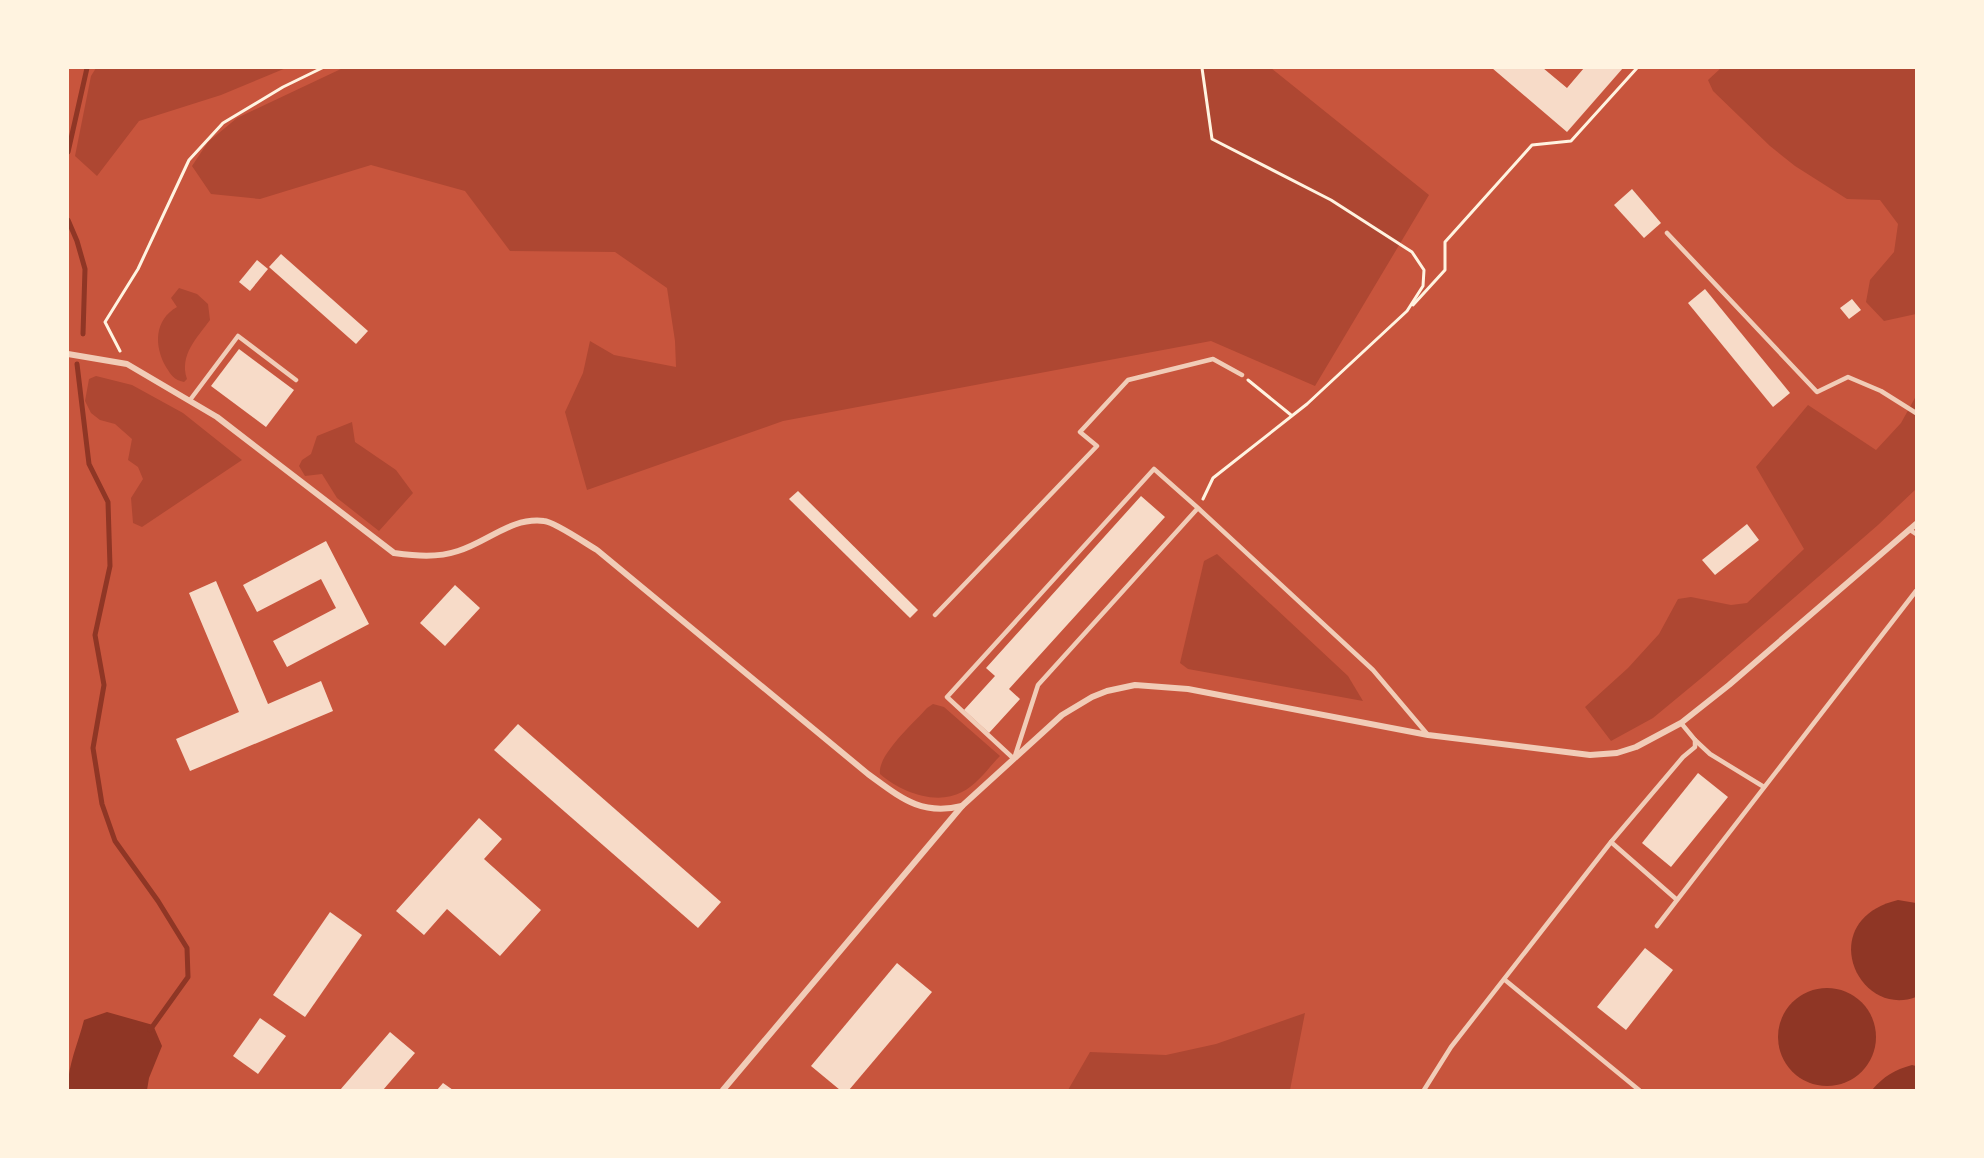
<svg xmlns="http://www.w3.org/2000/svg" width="1984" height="1158" font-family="'Noto Sans',sans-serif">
  <rect width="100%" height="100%" fill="#c8553d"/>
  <g fill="#ae4732">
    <path d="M96 68H286L221 95 139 121 97 176 75 156 91 76Z"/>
    <path d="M343 68H1271L1429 195 1315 386 1211 341 783 421 587 490 565 412 583 373 590 341 614 355 676 367 675 341 667 288 615 252 510 251 465 191 371 165 260 199 211 194 192 166 208 142 237 118Z"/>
    <path d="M1721 68H1916V314L1884 321 1866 302 1870 280 1894 252 1898 224 1880 200 1847 199 1795 166 1770 146 1713 91 1708 80Z"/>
    <path d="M179 288 197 294 208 304 210 320C197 338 179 355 187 379L184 382C174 380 171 375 166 367 154 346 154 320 177 307L171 298Z"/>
    <path d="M96 376 132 385 183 413 242 460 142 527 133 523 131 498 143 479 138 467 128 460 132 439 115 424 100 420 91 413 85 401 89 379Z"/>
    <path d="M1916 396V489L1878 525 1705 675 1653 718 1611 741 1585 707 1628 668 1659 634 1678 599 1691 597 1731 605 1747 603 1804 549 1756 467 1808 405 1876 450 1901 423Z"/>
    <path d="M352 422 355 442 396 470 413 493 379 531 337 498 322 474 305 476 299 466 302 460 311 454 317 436Z"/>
    <path d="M1217 554 1348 676 1363 701 1188 669 1180 663 1204 561Z"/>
    <path d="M933 704 944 707 1000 756C989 767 977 785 962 792 936 806 901 792 880 774 877 755 915 722 927 708Z"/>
    <path d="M1305 1013 1290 1090H1068L1090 1052 1166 1055 1216 1044Z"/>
  </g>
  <g fill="#8f3625">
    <path d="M1898 900 1916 903V997C1857 1019 1814 920 1898 900Z"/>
    <circle cx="1827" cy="1037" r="49"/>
    <path d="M107 1012 153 1025 162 1046 149 1078 147 1090H68C67 1067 78 1044 84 1020Z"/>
    <path d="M1912 1065 1916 1066V1090H1872C1884 1076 1894 1070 1912 1065Z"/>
  </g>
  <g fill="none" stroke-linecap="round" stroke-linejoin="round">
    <g stroke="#8f3625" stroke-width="5">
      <path d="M68 152 87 68"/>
      <path d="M68 220 77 241 85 269 83 334"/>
      <path d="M77 364 89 464 108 502 110 566 95 635 104 685 93 748 102 804 115 841 158 901 187 948 188 977 150 1030"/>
    </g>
  </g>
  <g fill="#f7dbc8">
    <path d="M1492 68H1543L1567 88 1584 68H1623L1567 132Z"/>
    <path d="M1632 189 1661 223 1644 238 1614 205Z"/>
    <path d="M281 254 368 331 356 344 269 267Z"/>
    <path d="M257 260 268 269 250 291 239 282Z"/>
    <path d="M1705 289 1790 393 1773 407 1688 303Z"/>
    <path d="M1852 299 1861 310 1849 319 1840 308Z"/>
    <path d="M239 349 294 390 266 427 211 386Z"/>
    <path d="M798 491 918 610 910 618 789 499Z"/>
    <path d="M1141 496 1165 517 1009 689 1020 699 989 733 964 710 995 676 986 668Z"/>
    <path d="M1747 524 1759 540 1715 575 1702 560Z"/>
    <path d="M326 541 369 624 287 667 273 641 336 608 321 579 257 612 243 585Z"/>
    <path d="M216 581 268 704 321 681 333 711 190 771 176 739 239 712 189 593Z"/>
    <path d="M455 585 480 608 445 646 420 623Z"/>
    <path d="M518 724 721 902 698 928 494 750Z"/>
    <path d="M1698 773 1728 797 1671 867 1642 843Z"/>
    <path d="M479 818 502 839 484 859 541 910 500 956 447 909 424 935 396 911Z"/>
    <path d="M330 912 362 935 305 1017 273 995Z"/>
    <path d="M1645 948 1673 970 1626 1030 1597 1007Z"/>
    <path d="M897 963 932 992 849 1090H840L811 1066Z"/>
    <path d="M260 1018 286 1036 258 1074 233 1056Z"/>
    <path d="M390 1032 415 1053 383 1090H340Z"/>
    <path d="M443 1083 453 1090H437Z"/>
  </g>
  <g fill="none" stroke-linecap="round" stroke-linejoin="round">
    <g stroke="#fff3e0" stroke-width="3">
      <path d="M1202 68 1212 139 1331 200 1412 252 1424 270 1423 286 1407 311 1307 404 1213 478 1203 499"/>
      <path d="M1413 305 1445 270V242L1532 145 1571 141 1637 68"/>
      <path d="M120 351 105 322 138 269 189 160 223 123 283 87 322 68"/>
      <path d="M1248 380 1291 415"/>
    </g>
    <g stroke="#f1ccb7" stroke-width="4.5">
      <path d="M1667 233 1817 392 1848 377 1881 391 1916 413"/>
      <path d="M190 400 238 336 296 380"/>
      <path d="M1198 508 1154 469 947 697 1014 759 1038 685 1198 508 1373 670 1428 735"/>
      <path d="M1910 530 1916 534"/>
      <path d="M935 615 1097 446 1080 432 1128 380 1213 359 1242 375"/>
      <path d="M1695 740 1710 754 1764 787"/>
      <path d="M1611 842 1676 899"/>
      <path d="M1657 926 1916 591"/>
      <path d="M1505 980 1639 1090"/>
      <path d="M1424 1090 1451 1047 1611 842 1683 757 1695 747V740L1681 723"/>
    </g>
    <g stroke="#f1ccb7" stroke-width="6">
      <path d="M68 354 127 364 217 417 394 553C416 556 437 558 458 551 488 542 511 517 544 521 555 522 585 543 597 550L868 774C900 797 920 816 962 806"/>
      <path d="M723 1090 962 806 1062 715 1092 697 1107 691 1135 685 1188 689 1428 735 1590 755 1617 753 1636 747 1681 723 1729 685 1916 524"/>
    </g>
  </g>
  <rect width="1984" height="1158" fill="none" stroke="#fff3e0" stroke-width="138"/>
</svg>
